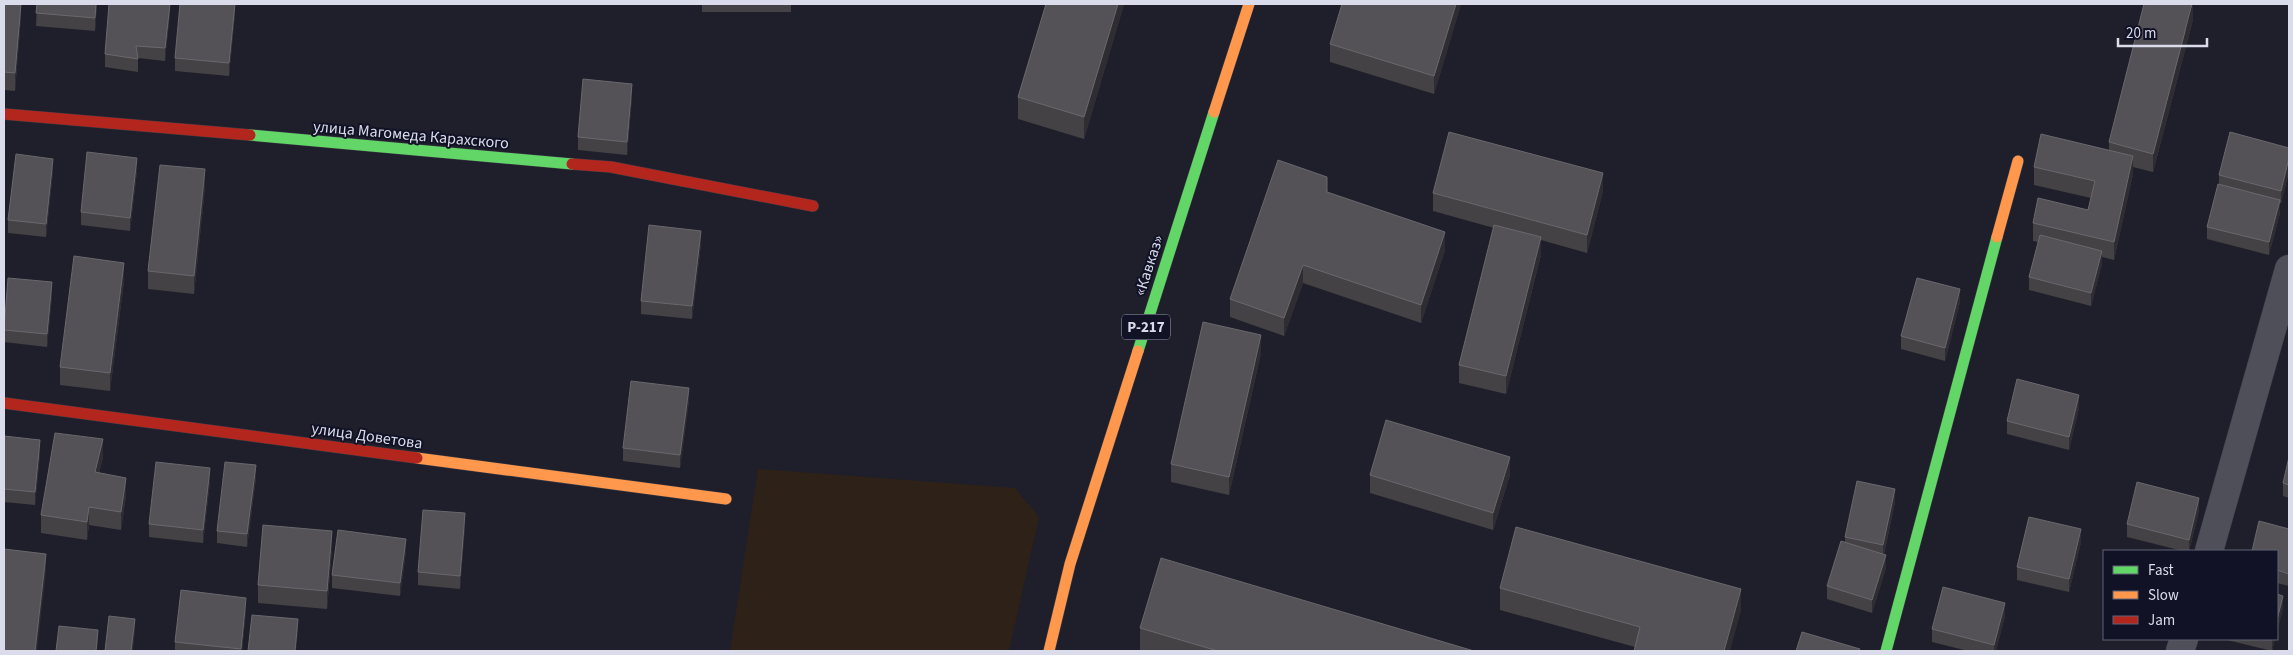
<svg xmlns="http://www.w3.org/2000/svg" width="2293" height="655" font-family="'Source Sans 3',sans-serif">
  <rect width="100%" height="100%" fill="#1f1f2b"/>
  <path fill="#2d2118" d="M758 469 1015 488 1039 517 1009 651H730Z"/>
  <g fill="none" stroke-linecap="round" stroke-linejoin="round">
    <defs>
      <g id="street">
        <path d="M2209 551 2289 269"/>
        <path d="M2180 651 2184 639"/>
      </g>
      <g id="fast">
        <path d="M250 135 572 164"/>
        <path d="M1138 351 1214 112"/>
        <path d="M1886 651 1997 237"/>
      </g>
      <g id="slow">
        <path d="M1214 112 1249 4"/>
        <path d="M1997 237 2018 161"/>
        <path d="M417 458 726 499"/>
        <path d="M1049 651 1070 564 1138 351"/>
      </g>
      <g id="jam">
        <path d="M4 114 250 135"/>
        <path d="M572 164 611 167 813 206"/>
        <path d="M4 403 417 458"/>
      </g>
    </defs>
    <use href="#street" stroke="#3c3c46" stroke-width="29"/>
    <use href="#fast" stroke="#3c3c46" stroke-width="12"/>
    <use href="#slow" stroke="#3c3c46" stroke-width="12"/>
    <use href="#jam" stroke="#3c3c46" stroke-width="12"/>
    <use href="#street" stroke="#4e4f59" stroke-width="28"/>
    <use href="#fast" stroke="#63d668" stroke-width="11"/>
    <use href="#slow" stroke="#ff974d" stroke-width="11"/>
    <use href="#jam" stroke="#b3261e" stroke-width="11"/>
  </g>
  <g fill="#444244">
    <path d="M4 4H21V17L15 91 4 90Z"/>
    <path d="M37 4H97L95 31 36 26Z"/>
    <path d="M170 4V11L165 61 138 58V72L105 67V54Z"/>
    <rect x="702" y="4" width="89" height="8"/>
    <path d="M1046 4H1124L1084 139 1018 119V97Z"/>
    <path d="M1461 4 1434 94 1330 62V44Z"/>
    <path d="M235 13 229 76 175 71V58Z"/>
    <path d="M2193 20 2153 172 2133 167V174L2114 260 2102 257V264L2091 306 2029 290V277L2038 242 2033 241V223L2088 210 2091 198 2034 185V167L2109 150V142Z"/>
    <path d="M632 97 627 155 578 150V137Z"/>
    <path d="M2289 148V171L2281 203H2280V213L2269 255 2207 239V227L2219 184V175Z"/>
    <path d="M53 171 46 237 8 233V220Z"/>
    <path d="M137 171 130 231 81 225V212Z"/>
    <path d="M205 187 194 294 148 289V271Z"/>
    <path d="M1603 191 1587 253 1541 240V255L1506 394 1459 383V365L1494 228 1433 211V193Z"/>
    <path d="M1327 192 1445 250 1421 323 1303 283 1284 336 1230 317V299Z"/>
    <path d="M701 244 692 319 641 314V301Z"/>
    <path d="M124 281 110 391 60 385V367Z"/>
    <path d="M52 295 47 347 4 342V325Z"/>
    <path d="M1960 302 1945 361 1901 349V336Z"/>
    <path d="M1261 353 1229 495 1171 482V464Z"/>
    <path d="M689 401 680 468 623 461V448Z"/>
    <path d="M2079 408 2069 450 2007 434V421Z"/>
    <path d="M4 436 40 453 35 505 4 502Z"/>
    <path d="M103 457 99 473 126 496 121 530 89 525 87 540 41 533V515Z"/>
    <path d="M2289 457V498L2283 496V483Z"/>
    <path d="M1370 475H1510L1493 530 1370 493Z"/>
    <path d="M256 478 247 547 217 543V531Z"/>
    <path d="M210 481 203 543 149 537V524Z"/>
    <path d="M1895 502 1884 555 1886 568 1872 613 1827 599V586L1845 543V537Z"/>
    <path d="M2199 511 2189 551H2183L2127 537V524Z"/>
    <path d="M465 526 460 589 418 585V572Z"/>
    <path d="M2289 529V586L2277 583V551Z"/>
    <path d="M2081 542 2069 592 2017 580V567Z"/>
    <path d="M332 549 327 609 258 603V585Z"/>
    <path d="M406 551 400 596 332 588V575Z"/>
    <path d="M1500 588 1741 611 1635 647 1500 610Z"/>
    <path d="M246 610 242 651H175V642Z"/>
    <path d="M2005 616 1996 651H1968L1932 642V629Z"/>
    <path d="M1140 628 1474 651H1144L1140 650Z"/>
    <path d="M2223 639H2275L2272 651Z"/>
  </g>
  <g fill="#2f2d32">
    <path d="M21 4V17L15 91V73Z"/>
    <path d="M96 4H97L95 31V18Z"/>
    <path d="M170 4V11L165 61V48Z"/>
    <path d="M235 4V13L229 76V63Z"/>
    <path d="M1118 4H1124L1084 139V117Z"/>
    <path d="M1456 4H1461L1434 94V76Z"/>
    <path d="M2193 4V20L2153 172V154Z"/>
    <path d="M632 84V97L627 155V142Z"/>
    <path d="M2133 156V174L2114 260V242Z"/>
    <path d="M137 158V171L130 231V218Z"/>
    <path d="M2289 158V171L2281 203V191Z"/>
    <path d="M53 159V171L46 237V224Z"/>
    <path d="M205 169V187L194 294V276Z"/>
    <path d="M1603 173V191L1587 253V235Z"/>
    <path d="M2280 200V213L2269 255V242Z"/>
    <path d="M701 231V244L692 319V306Z"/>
    <path d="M1445 232V250L1421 323V305Z"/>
    <path d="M1541 237V255L1506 394V376Z"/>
    <path d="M2102 251V264L2091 306V293Z"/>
    <path d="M124 263V281L110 391V373Z"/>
    <path d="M1303 265V283L1284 336V318Z"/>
    <path d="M52 282V295L47 347V334Z"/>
    <path d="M1960 289V302L1945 361V348Z"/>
    <path d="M1261 335V353L1229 495V477Z"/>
    <path d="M689 388V401L680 468V455Z"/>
    <path d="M2079 395V408L2069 450V437Z"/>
    <path d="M103 439V457L95 490V472Z"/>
    <path d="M40 440V453L35 505V492Z"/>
    <path d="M1510 457V475L1493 530V513Z"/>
    <path d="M256 465V478L247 547V534Z"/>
    <path d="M210 468V481L203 543V530Z"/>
    <path d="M126 478V496L121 530V512Z"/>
    <path d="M1895 489V502L1883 558V545Z"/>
    <path d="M2199 498V511L2189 551V540Z"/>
    <path d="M89 507V525L87 540V522Z"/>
    <path d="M465 513V526L460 589V576Z"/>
    <path d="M2081 529V542L2069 592V579Z"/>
    <path d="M332 531V549L327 609V591Z"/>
    <path d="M406 539V551L400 596V583Z"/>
    <path d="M46 554V572L37 651H35Z"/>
    <path d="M1886 555V568L1872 613V600Z"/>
    <path d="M1741 589V611L1730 651H1724Z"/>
    <path d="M2283 596V609L2277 633V620Z"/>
    <path d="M246 598V610L242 651H241Z"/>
    <path d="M2005 603V616L1996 651H1994V645Z"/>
    <path d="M135 619V631L133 651H131Z"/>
    <path d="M298 619V632L296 651H295Z"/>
    <path d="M98 630V643L97 651H96Z"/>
    <path d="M2272 639H2275L2272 651Z"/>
  </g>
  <g fill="#545256" stroke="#69686d">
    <path d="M4 4H21L15 73 4 72Z"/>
    <path d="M37 4H96L95 18 36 13Z"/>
    <path d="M109 4H170L165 48 136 46 138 59 105 54Z"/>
    <path d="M180 4H235L229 63 175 58Z"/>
    <path d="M1046 4H1118L1084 117 1018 97Z"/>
    <path d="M1342 4H1456L1434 76 1330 44Z"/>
    <path d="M2144 4H2192L2153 154 2109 142Z"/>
    <path d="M583 79 632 84 627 142 578 137Z"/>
    <path d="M1449 132 1603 173 1587 235 1433 193Z"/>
    <path d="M2230 132 2289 148V158L2281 191 2219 175Z"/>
    <path d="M2041 134 2133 156 2114 242 2033 223 2038 198 2088 210 2095 181 2034 167Z"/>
    <path d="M87 152 137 158 130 218 81 212Z"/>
    <path d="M16 154 53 159 46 224 8 220Z"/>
    <path d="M1278 160 1327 177V192L1445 232 1421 305 1303 265 1284 318 1230 299Z"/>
    <path d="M160 165 205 169 194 276 148 271Z"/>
    <path d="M2218 184 2280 200 2269 242 2207 227Z"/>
    <path d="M649 225 701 231 692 306 641 301Z"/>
    <path d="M1494 225 1541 237 1506 376 1459 365Z"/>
    <path d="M2040 235 2102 251 2091 293 2029 277Z"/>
    <path d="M74 256 124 263 110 373 60 367Z"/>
    <path d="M8 278 52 282 47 334 4 330Z"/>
    <path d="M1917 278 1960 289 1945 348 1901 336Z"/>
    <path d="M1203 322 1261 335 1229 477 1171 464Z"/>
    <path d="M2017 379 2079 395 2069 437 2007 421Z"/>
    <path d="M631 381 689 388 680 455 623 448Z"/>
    <path d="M1386 420 1510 457 1493 513 1370 475Z"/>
    <path d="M55 433 103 439 95 472 126 478 121 512 89 507 87 522 41 515Z"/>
    <path d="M4 436 40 440 35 492 4 489Z"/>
    <path d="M2289 457V485L2283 483Z"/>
    <path d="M156 462 210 468 203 530 149 524Z"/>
    <path d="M225 462 256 465 247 534 217 531Z"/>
    <path d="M1857 481 1895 489 1883 545 1845 537Z"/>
    <path d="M2137 482 2199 498 2189 540 2127 524Z"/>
    <path d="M423 510 465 513 460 576 418 572Z"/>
    <path d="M2029 517 2081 529 2069 579 2017 567Z"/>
    <path d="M2259 521 2289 529V574L2277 570V551H2252Z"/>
    <path d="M263 525 332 531 327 591 258 585Z"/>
    <path d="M1516 527 1741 589 1724 651H1634L1640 627 1500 588Z"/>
    <path d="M338 530 406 539 400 583 332 575Z"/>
    <path d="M1841 541 1886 555 1872 600 1827 586Z"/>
    <path d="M4 549 46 554 35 651H4Z"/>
    <path d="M1161 558 1474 651H1218L1140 628Z"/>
    <path d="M1943 587 2005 603 1994 645 1932 629Z"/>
    <path d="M181 590 246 598 241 649 175 642Z"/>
    <path d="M2277 594 2283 596 2277 620Z"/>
    <path d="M252 615 298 619 295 651H248Z"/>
    <path d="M109 616 135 619 131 651H105Z"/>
    <path d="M59 626 98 630 96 651H56Z"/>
    <path d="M1802 632 1860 649 1859 651H1796Z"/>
  </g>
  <g text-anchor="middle" stroke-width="4" stroke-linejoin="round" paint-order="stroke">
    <rect fill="#111226" stroke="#9e9fb0" stroke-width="1" x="1122" y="314.5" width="48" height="25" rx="4"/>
    <g font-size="15" font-weight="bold" fill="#dadceb">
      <text x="1146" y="332">Р-217</text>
    </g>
    <g font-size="16" fill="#dadceb" stroke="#111226">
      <text transform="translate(411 134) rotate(5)" y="6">улица Магомеда Карахского</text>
      <text transform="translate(1148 265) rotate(-72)" y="6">«Кавказ»</text>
      <text transform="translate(367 435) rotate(8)" y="6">улица Доветова</text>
    </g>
  </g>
  <rect width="2293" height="655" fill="none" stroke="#dadceb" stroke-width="10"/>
  <rect x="2103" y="550" width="175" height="90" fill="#111226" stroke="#616375"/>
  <rect x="2113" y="566" width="25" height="8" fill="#63d668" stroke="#616375"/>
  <text x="2148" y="575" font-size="15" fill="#dadceb">Fast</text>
  <rect x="2113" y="591" width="25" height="8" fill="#ff974d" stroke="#616375"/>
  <text x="2148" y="600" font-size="15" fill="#dadceb">Slow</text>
  <rect x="2113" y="616" width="25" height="8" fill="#b3261e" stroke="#616375"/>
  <text x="2148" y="625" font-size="15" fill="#dadceb">Jam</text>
  <path d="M2118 38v8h89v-8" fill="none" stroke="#dadceb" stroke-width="2.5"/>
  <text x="2126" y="38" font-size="15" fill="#dadceb" stroke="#111226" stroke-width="4" paint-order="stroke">20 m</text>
</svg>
